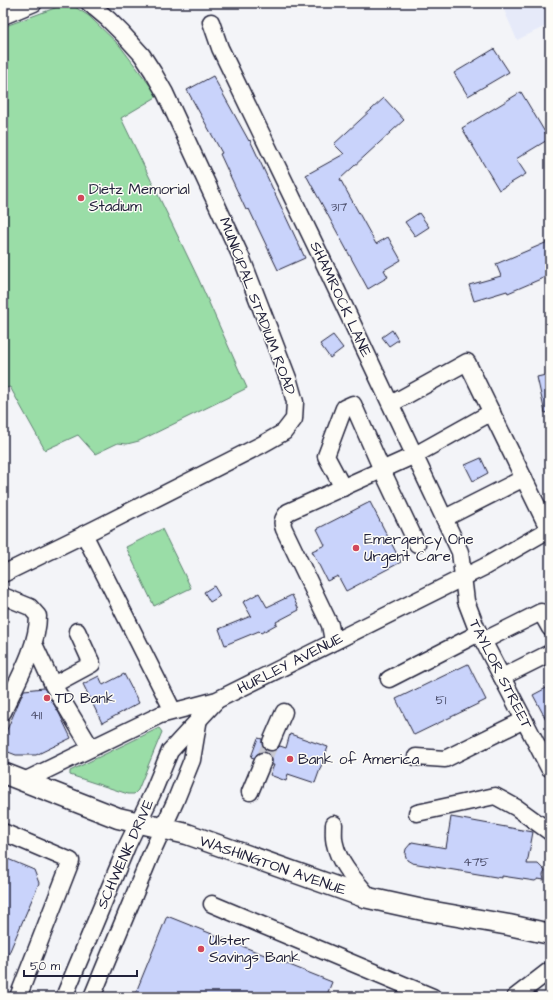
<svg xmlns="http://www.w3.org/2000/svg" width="553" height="1000" font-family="'Architects Daughter',sans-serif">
  <rect width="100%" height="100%" fill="#f3f4f8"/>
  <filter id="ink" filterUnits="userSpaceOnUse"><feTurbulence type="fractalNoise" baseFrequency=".025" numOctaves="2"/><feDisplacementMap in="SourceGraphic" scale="8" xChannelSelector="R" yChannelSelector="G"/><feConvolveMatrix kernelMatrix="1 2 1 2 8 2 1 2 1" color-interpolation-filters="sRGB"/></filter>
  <g filter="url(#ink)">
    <path fill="#e6eaf9" d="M501 3H550V24L517 40Z"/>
    <g fill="#9adda7" stroke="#5e8071">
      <path d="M63 5 75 7 89 16 120 46 158 96 121 118 198 278 247 388 139 441 127 444 118 443 95 454 78 435 45 450 10 387 3 389V27Z"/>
      <path d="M162 529 191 588 154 606 126 547Z"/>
      <path d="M159 728 162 732 138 790 134 794H128L70 775V771Z"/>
    </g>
    <g fill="#c9d3fb" stroke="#22223b">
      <path d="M494 49 509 72 468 96 454 73Z"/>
      <path d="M213 76 249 141 250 140 305 258 278 270 249 209 246 210 220 154 222 153 187 90Z"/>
      <path d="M521 92 549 139 516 159 526 174 499 190 462 128Z"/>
      <path d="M384 98 404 120 340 179 376 244 388 237 401 260 384 270 388 277 368 289 306 175 344 154 334 144Z"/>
      <path d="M419 213 429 227 415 236 405 222Z"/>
      <path d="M550 241V275L508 293 507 291 474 301 469 285 501 276 496 264Z"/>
      <path d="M392 330 398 340 389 346 382 337Z"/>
      <path d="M333 335 343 348 330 358 320 344Z"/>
      <path d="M550 374V412L545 413 537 377Z"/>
      <path d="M481 458 488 473 473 481 465 465Z"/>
      <path d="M370 502 401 562 346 591 338 576 327 581 312 551 325 545 317 529Z"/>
      <path d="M214 586 220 596 210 602 204 592Z"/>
      <path d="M259 593 267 607 292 595 299 610 276 622 277 624 261 633 259 631 225 645 219 629 251 616 243 602Z"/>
      <path d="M468 664 486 700 414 735 396 699Z"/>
      <path d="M124 674 139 703 102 723 83 684 99 676 103 685Z"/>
      <path d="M550 686V727L533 695Z"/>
      <path d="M44 688 59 713 71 738 36 755H16L3 750V739L24 690Z"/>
      <path d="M290 734 328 747 315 783 288 774 286 781 270 775 274 765H272V760L271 756 266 752H262L258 753 254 758 251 757 258 738 262 739V743L264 748 267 751H272L276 750 280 746 286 748Z"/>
      <path d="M451 817 533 832 527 864H538L545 871 543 875 544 880 538 879 535 881 502 876V878L412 863 407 860 405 854 406 849 412 842 446 848Z"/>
      <path d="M3 857 34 870 39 883 3 967Z"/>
      <path d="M167 916 332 982 326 997H134Z"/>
    </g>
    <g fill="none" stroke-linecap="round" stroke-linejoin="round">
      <path stroke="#c9cad2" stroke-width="16" stroke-dasharray="16 8" stroke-linecap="butt" d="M263 761 271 742"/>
      <defs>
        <g id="minor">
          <path d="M3 16 34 3"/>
          <path d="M211 22 220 48 323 261 460 552 466 601 476 627 549 768"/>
          <path d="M391 404 467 362 549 530"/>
          <path d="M343 488 326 456 344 408 353 404 382 470 417 544"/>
          <path d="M445 518 524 478"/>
          <path d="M84 534 173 711"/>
          <path d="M3 574 95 529 261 445 284 432 294 419 295 402 289 381 242 259 165 93 153 72 142 55 123 34 108 19 89 3"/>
          <path d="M3 596 30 607 38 616C38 648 16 683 3 712"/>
          <path d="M333 641 330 625 284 529C281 522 283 518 288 512L415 455 492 412"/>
          <path d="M483 641 541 612 550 628"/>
          <path d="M34 644 53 685 91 748"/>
          <path d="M502 677 550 653"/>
          <path d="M389 679 479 633"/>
          <path d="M53 685 92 664 77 631"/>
          <path d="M271 742 284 712"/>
          <path d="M416 757 445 759 524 720"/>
          <path d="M24 781 160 715 217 700 484 567 550 529"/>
          <path d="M250 792 263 761"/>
          <path d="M417 813 495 796 517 808 550 832"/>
          <path d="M334 824C334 831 333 838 335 844 339 865 358 883 371 899"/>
          <path d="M3 832 71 861 18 997"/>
          <path d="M212 904 433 997"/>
          <path d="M64 997 127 846 153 792 170 751 216 701"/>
          <path d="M92 997 152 852 175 802 192 760 199 718"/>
          <path d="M515 997 550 970"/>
        </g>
        <path id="major" d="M3 773 118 818 187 834 364 897 423 910 509 925 550 934"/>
      </defs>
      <use href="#minor" stroke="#22223b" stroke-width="19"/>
      <use href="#major" stroke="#22223b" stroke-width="23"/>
      <use href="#minor" stroke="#fdfcf7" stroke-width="16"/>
      <use href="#major" stroke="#fdfcf7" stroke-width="20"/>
    </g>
  </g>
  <g fill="#d1495b" stroke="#fdfcf7" stroke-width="1.5">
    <circle cx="81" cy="198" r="4"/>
    <circle cx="356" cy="548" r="4"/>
    <circle cx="47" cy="698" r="4"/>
    <circle cx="290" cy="759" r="4"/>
    <circle cx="201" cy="949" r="4"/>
  </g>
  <g text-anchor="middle" stroke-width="3" stroke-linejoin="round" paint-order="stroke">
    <g font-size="13" fill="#4c4e6b">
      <text x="339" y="211">317</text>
      <text x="441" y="704">51</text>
      <text x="36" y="719">411</text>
      <text x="476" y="866">475</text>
    </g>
    <g font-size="15" fill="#22223b" stroke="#fdfcf7" text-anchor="start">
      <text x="89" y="194">Dietz Memorial<tspan x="89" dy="17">Stadium</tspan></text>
      <text x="364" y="544">Emergency One<tspan x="364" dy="17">Urgent Care</tspan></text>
      <text x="55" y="703">TD Bank</text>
      <text x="298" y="764">Bank of America</text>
      <text x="209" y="945">Ulster<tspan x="209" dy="17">Savings Bank</tspan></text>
    </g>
    <g font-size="15" fill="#22223b" stroke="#fdfcf7">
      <text transform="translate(341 299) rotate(65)" y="5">SHAMROCK LANE</text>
      <text transform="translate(258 306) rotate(69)" y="5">MUNICIPAL STADIUM ROAD</text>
      <text transform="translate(290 663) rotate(-27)" y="5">HURLEY AVENUE</text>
      <text transform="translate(501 674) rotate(63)" y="5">TAYLOR STREET</text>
      <text transform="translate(125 854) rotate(-66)" y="5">SCHWENK DRIVE</text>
      <text transform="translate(273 865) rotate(19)" y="5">WASHINGTON AVENUE</text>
    </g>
  </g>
  <rect width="553" height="1000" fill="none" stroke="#fdfcf7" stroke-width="16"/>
  <rect x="8" y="8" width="537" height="984" fill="none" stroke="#22223b" stroke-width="1.5" filter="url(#ink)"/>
  <path d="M24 970v6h113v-6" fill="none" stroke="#22223b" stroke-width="2"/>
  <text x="30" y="970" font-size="12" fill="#22223b" stroke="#fdfcf7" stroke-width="3" paint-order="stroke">50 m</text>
</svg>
